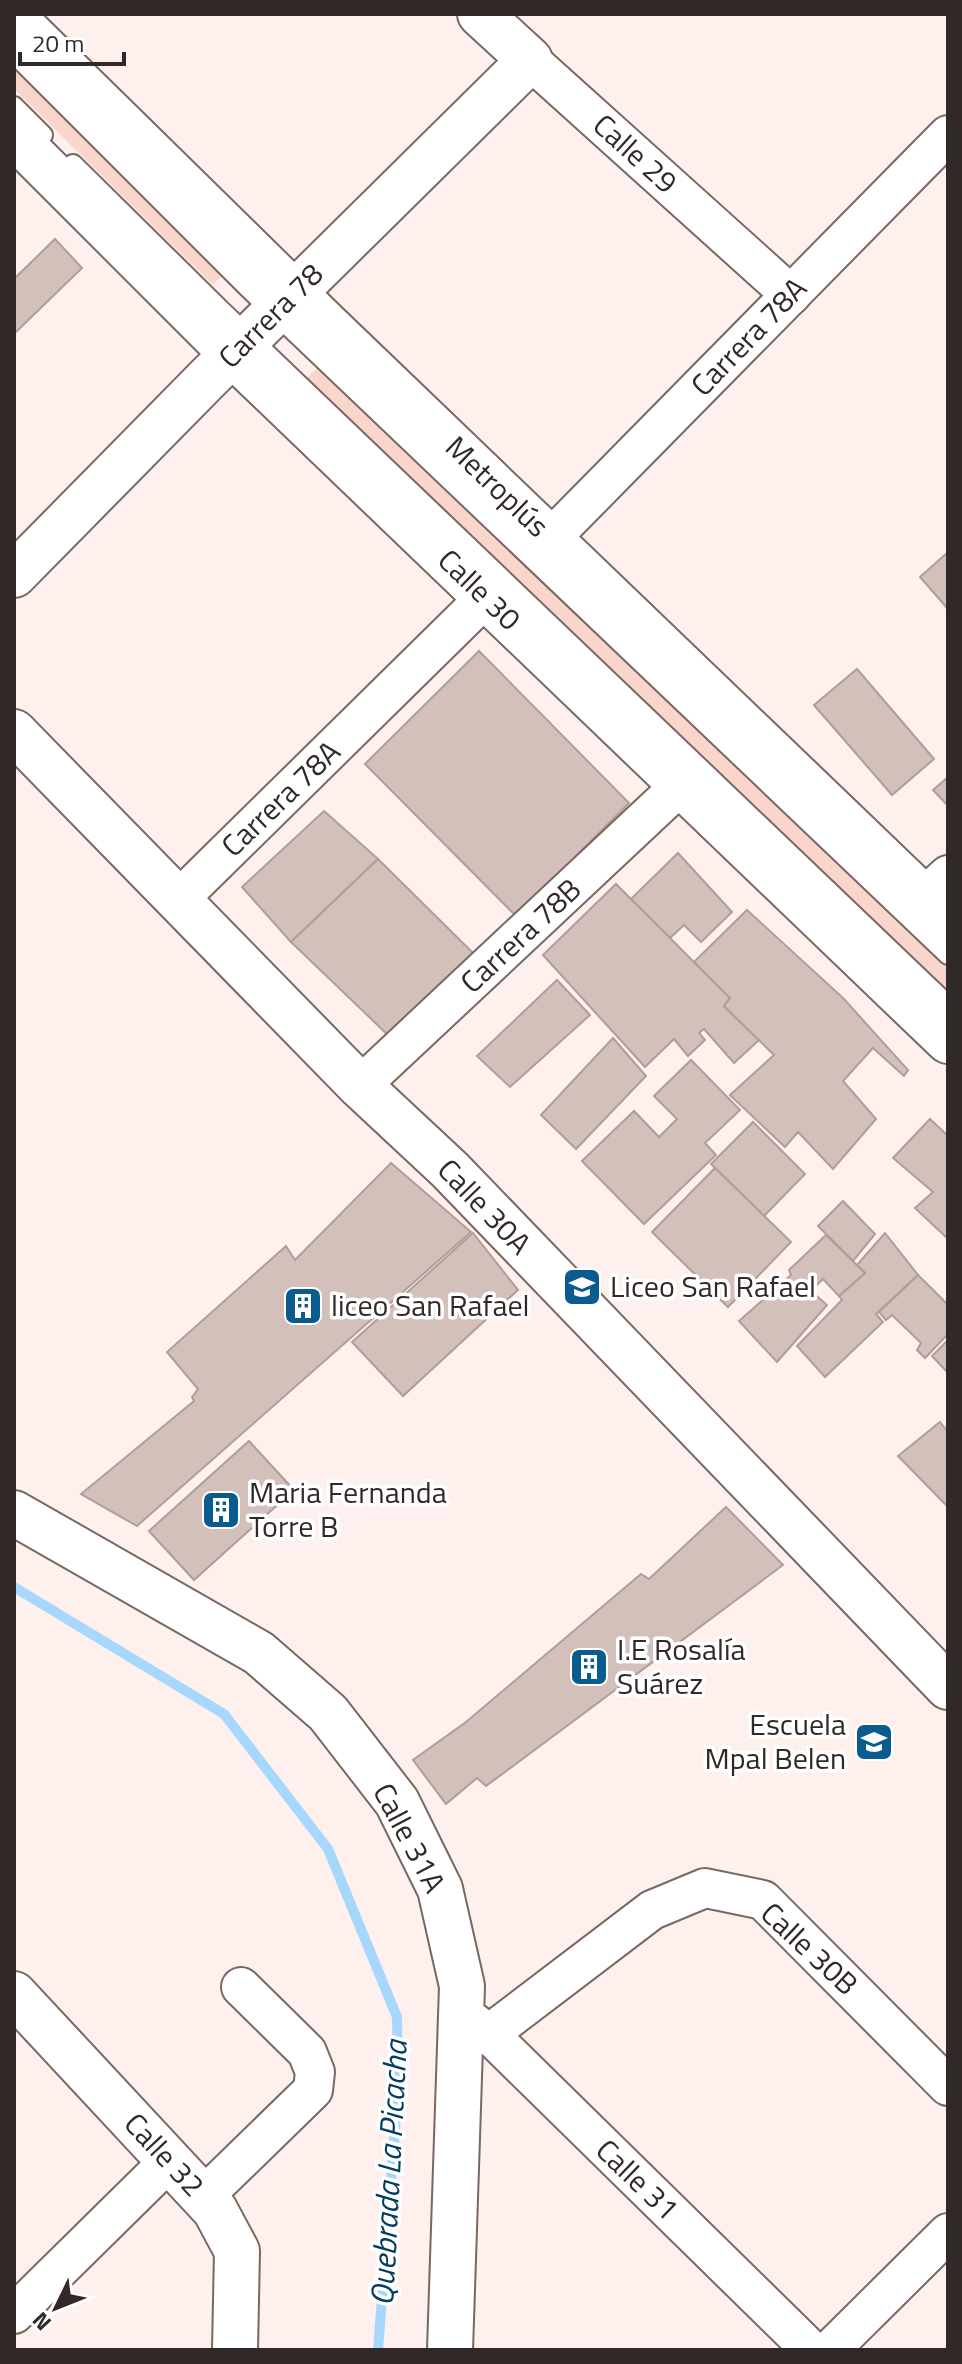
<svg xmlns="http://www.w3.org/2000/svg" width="962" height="2364" font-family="'Titillium Web',sans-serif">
  <rect width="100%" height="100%" fill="#fdf0ed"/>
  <g fill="#fad5cb">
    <path d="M14 66 224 273 213 285 14 89Z"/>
    <path d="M318 367 948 965V992L305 380Z"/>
  </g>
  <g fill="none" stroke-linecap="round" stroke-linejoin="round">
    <path stroke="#a8d7fe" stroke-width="10" d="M14 1587 224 1714 328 1849 397 2017 398 2090 378 2350"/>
  </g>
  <g fill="#d4c0bb" stroke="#b09d97" stroke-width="2">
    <path d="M55 239 82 268 14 334V279Z"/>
    <path d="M948 552V609L920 577Z"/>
    <path d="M479 651 629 803 516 916 365 764Z"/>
    <path d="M857 669 934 759 892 795 814 705Z"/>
    <path d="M948 777V806L933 790Z"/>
    <path d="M324 811 378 859 291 942 242 887Z"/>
    <path d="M678 853 732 912 701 942 684 925 670 938 631 899Z"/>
    <path d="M378 859 474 954 389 1036 291 942Z"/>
    <path d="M616 884 730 998 724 1006 759 1040 734 1063 704 1029 699 1033 705 1040 688 1056 674 1039 645 1067 543 955Z"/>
    <path d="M747 910 843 998 908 1070 904 1076 873 1048 843 1081 876 1119 833 1169 798 1132 785 1147 730 1095 774 1055 724 1006 730 998 694 962Z"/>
    <path d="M557 980 590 1015 510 1087 477 1056Z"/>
    <path d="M613 1038 646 1076 576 1149 541 1115Z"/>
    <path d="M691 1060 740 1110 705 1143 716 1155 644 1224 582 1161 634 1111 659 1137 677 1119 654 1096Z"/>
    <path d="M930 1119 948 1136V1239L915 1208 933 1192 893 1158Z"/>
    <path d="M753 1122 805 1174 764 1216 711 1164Z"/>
    <path d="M391 1163 471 1232 137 1526 81 1494 194 1401 192 1397 198 1389 167 1352 286 1246 295 1260Z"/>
    <path d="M715 1168 791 1242 728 1307 652 1232Z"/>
    <path d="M843 1201 875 1234 853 1261 818 1226Z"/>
    <path d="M473 1233 518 1290 403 1396 352 1342Z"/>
    <path d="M885 1233 918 1275 876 1314 883 1322 825 1377 797 1346 842 1300 839 1296 865 1273 857 1265Z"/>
    <path d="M826 1235 865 1273 839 1296 823 1279 811 1291 827 1305 777 1362 739 1321 791 1275 789 1270Z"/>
    <path d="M918 1275 948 1305V1334L925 1358 917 1350 921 1343 892 1315 886 1320 879 1312Z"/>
    <path d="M948 1340V1373L932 1356Z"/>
    <path d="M940 1422 948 1432V1507L898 1456Z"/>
    <path d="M249 1441 294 1490 194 1580 149 1531Z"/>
    <path d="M726 1507 783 1565 486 1786 477 1778 446 1804 413 1760 466 1722 641 1574 649 1579Z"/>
  </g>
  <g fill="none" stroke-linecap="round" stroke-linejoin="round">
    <defs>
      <g id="service">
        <path d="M14 54 246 286 948 955"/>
        <path d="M14 106 43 135"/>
        <path d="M73 164 221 310 948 1005"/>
      </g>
      <g id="minor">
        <path d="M530 60 791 295"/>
        <path d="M550 539 948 135"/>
        <path d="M924 897 948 875"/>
        <path d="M178 900 486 597"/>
        <path d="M360 1086 681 785"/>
        <path d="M468 2018 489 2034 811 2350"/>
        <path d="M489 2034 652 1910 705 1888 763 1900 948 2086"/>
        <path d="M203 2197 313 2090 315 2072 307 2052 241 1987"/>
        <path d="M14 2314 154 2176 171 2163"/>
        <path d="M830 2350 948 2233"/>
      </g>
      <g id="tertiary">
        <path d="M14 732 360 1086 450 1170 948 1687"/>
        <path d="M14 1513 259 1653 328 1713 397 1802 440 1889 462 1986 450 2350"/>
        <path d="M14 1994 215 2210 237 2251 235 2350"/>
      </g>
      <g id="secondary">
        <path d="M14 18 326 324 948 921"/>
        <path d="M14 136 232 354 948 1041"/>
        <path d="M14 575 208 378 530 60 480 14"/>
      </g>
    </defs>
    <use href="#service" stroke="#796762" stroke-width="22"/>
    <use href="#minor" stroke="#796762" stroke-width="42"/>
    <use href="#tertiary" stroke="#796762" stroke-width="48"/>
    <use href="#secondary" stroke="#796762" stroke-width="48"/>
    <use href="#service" stroke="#fff" stroke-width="18"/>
    <use href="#minor" stroke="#fff" stroke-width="38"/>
    <use href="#tertiary" stroke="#fff" stroke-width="44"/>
    <use href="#secondary" stroke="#fff" stroke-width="44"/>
  </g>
  <defs>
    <symbol id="school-square" viewBox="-11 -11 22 22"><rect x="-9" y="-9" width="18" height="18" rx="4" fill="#0a5c8f" stroke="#fff"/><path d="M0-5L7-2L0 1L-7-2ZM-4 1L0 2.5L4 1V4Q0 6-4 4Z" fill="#fff"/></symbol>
    <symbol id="building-square" viewBox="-11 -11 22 22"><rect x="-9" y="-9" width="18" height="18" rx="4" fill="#0a5c8f" stroke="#fff"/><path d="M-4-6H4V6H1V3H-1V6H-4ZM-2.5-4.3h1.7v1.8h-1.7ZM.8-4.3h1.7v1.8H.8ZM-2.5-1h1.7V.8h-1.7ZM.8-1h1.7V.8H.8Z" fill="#fff"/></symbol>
  </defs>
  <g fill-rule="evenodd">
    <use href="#school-square" x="560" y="1265" width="44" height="44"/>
    <use href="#building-square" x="281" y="1284" width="44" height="44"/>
    <use href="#building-square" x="199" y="1488" width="44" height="44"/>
    <use href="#building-square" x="567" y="1645" width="44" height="44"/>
    <use href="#school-square" x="852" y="1720" width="44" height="44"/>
  </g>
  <g text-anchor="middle" stroke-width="7" stroke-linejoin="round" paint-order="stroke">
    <g font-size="30" fill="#312927" stroke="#fff">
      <text transform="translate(635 154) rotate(42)" y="10">Calle 29</text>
      <text transform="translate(271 316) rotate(-45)" y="10">Carrera 78</text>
      <text transform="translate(749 337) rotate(-46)" y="10">Carrera 78A</text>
      <text transform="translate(497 487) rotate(44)" y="10">Metroplús</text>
      <text transform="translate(479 590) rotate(44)" y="10">Calle 30</text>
      <text transform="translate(281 799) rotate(-44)" y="10">Carrera 78A</text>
      <text transform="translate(521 936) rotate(-43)" y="10">Carrera 78B</text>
      <text transform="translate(484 1207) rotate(46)" y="10">Calle 30A</text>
      <text transform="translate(409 1838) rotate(62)" y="10">Calle 31A</text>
      <text transform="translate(809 1949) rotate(43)" y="10">Calle 30B</text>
      <text transform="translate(164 2155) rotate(47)" y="10">Calle 32</text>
      <text transform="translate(637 2180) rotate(44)" y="10">Calle 31</text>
    </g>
    <g font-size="30" fill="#312927" stroke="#fff" text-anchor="start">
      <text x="610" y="1297">Liceo San Rafael</text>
      <text x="331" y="1316">liceo San Rafael</text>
      <text x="249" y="1503">Maria Fernanda<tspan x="249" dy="34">Torre B</tspan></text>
      <text x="617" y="1660">I.E Rosalía<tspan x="617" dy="34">Suárez</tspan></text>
      <text x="846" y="1735" text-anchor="end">Escuela<tspan x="846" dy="34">Mpal Belen</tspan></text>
    </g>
    <g font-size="32" font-style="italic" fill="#023d61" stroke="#fff">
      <text transform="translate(389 2173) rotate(-87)" y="11">Quebrada La Picacha</text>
    </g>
  </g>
  <rect width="962" height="2364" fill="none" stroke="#312927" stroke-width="32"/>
  <g transform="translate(56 2308) rotate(227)" stroke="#ffffff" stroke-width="6" paint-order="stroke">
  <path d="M0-6L14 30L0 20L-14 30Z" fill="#312927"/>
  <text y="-12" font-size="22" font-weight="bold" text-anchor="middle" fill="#312927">N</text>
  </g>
  <path d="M20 52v12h104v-12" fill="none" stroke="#312927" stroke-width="4"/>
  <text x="32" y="52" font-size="24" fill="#312927" stroke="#ffffff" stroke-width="6" paint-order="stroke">20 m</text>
</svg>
